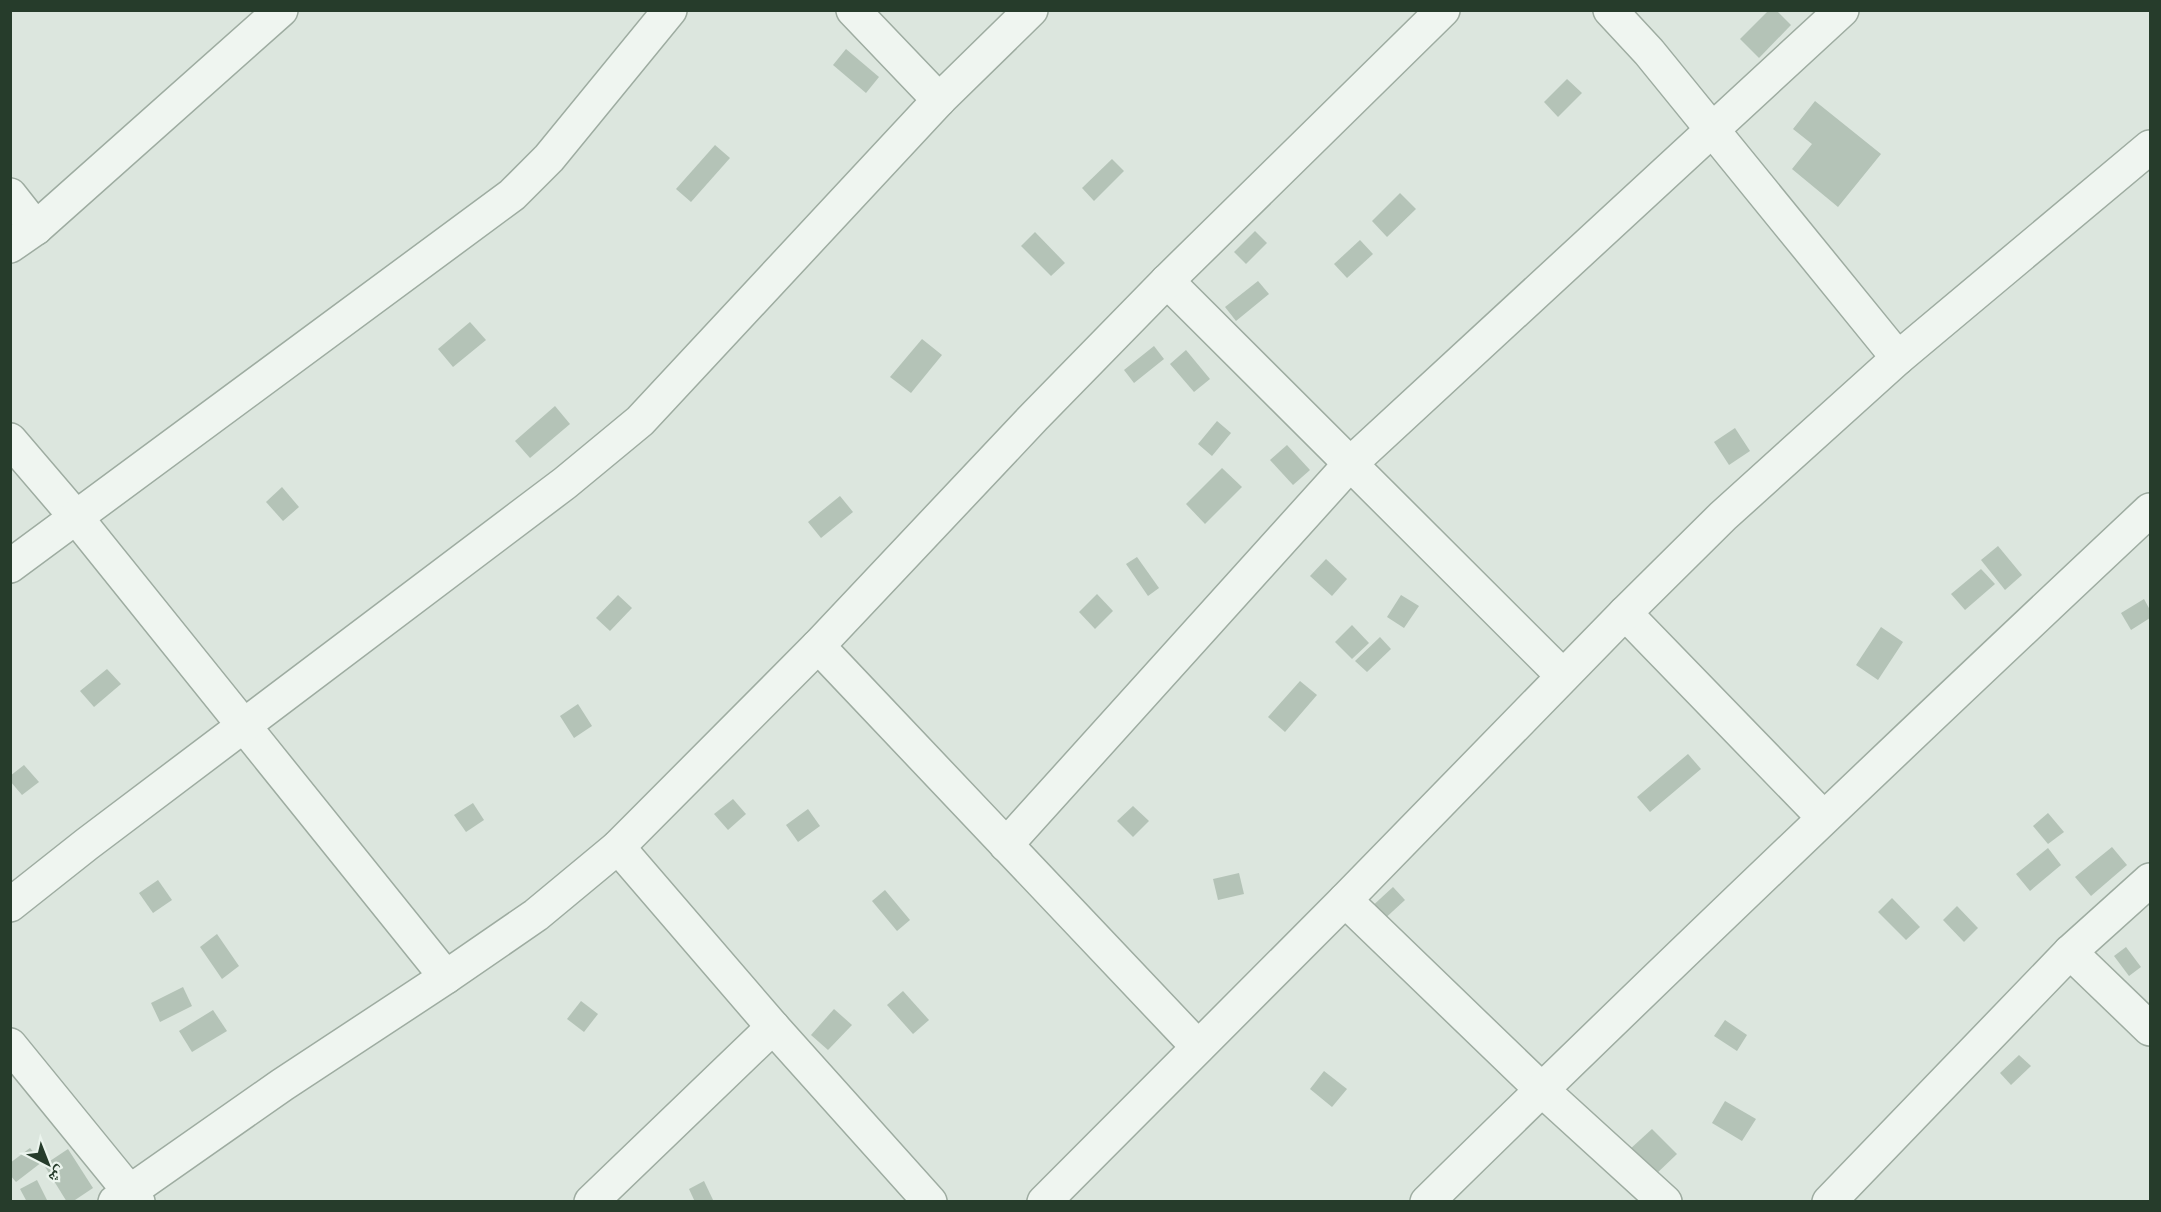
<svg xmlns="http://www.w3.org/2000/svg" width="2161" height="1212" font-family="Karla,'Noto Naskh Arabic',sans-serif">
  <rect width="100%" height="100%" fill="#dce6de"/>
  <g fill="#b4c3b7">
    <path d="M1769 10H1776L1791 25 1759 58 1740 39Z"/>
    <path d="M846 49 879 77 866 93 833 65Z"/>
    <path d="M1567 79 1582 93 1558 117 1544 102Z"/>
    <path d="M1815 101 1881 154 1838 207 1792 169 1812 144 1793 129Z"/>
    <path d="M715 145 730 158 691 202 676 189Z"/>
    <path d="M1112 159 1124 171 1094 201 1082 188Z"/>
    <path d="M1400 193 1416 209 1387 237 1372 221Z"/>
    <path d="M1255 231 1267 243 1246 264 1234 252Z"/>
    <path d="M1035 232 1065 263 1051 276 1021 246Z"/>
    <path d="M1360 240 1373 254 1347 278 1334 264Z"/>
    <path d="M1258 281 1269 294 1236 321 1225 307Z"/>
    <path d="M470 322 486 340 453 367 438 349Z"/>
    <path d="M922 339 942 355 911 393 890 377Z"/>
    <path d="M1154 346 1164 359 1134 383 1124 370Z"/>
    <path d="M1186 350 1210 379 1194 392 1170 364Z"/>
    <path d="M555 406 570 424 530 458 515 441Z"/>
    <path d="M1217 421 1231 433 1212 456 1198 444Z"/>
    <path d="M1735 428 1750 451 1729 465 1714 442Z"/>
    <path d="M1287 445 1310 470 1293 485 1270 460Z"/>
    <path d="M1222 468 1242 487 1205 524 1186 504Z"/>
    <path d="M282 487 299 507 283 521 266 502Z"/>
    <path d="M840 496 853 512 821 538 808 522Z"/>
    <path d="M1998 546 2022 575 2005 590 1981 560Z"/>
    <path d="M1137 557 1159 588 1148 596 1126 564Z"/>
    <path d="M1326 559 1347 579 1332 596 1310 576Z"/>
    <path d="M1981 569 1995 584 1965 610 1951 594Z"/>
    <path d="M1097 594 1113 611 1095 629 1079 612Z"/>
    <path d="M618 595 632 608 610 631 596 618Z"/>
    <path d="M1401 595 1419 606 1404 628 1387 617Z"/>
    <path d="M2144 599 2150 610V618L2131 630 2121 613Z"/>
    <path d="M1352 625 1369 643 1352 659 1335 642Z"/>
    <path d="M1881 627 1903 642 1878 680 1856 665Z"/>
    <path d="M1380 637 1391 649 1367 672 1355 661Z"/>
    <path d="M107 669 121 684 94 707 80 691Z"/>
    <path d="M1300 681 1317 695 1285 732 1268 717Z"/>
    <path d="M578 704 592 726 574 738 560 716Z"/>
    <path d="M1688 754 1701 769 1650 812 1637 797Z"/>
    <path d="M24 765 39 782 22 795 10 781V776Z"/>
    <path d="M733 799 746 814 728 830 714 814Z"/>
    <path d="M473 803 484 820 466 832 454 815Z"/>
    <path d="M1133 806 1149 821 1133 837 1117 821Z"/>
    <path d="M808 809 820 826 798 842 786 825Z"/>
    <path d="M2048 813 2064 832 2048 844 2033 826Z"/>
    <path d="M2112 847 2127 865 2091 896 2075 877Z"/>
    <path d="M2048 848 2061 865 2030 891 2016 874Z"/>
    <path d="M1239 873 1244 894 1218 900 1213 879Z"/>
    <path d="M158 880 172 900 153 913 139 893Z"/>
    <path d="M1393 887 1405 900 1380 923 1368 910Z"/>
    <path d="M885 890 910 920 897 931 872 901Z"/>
    <path d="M1892 898 1920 927 1906 940 1878 912Z"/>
    <path d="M1957 906 1978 928 1964 942 1943 920Z"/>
    <path d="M217 934 239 966 222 979 200 947Z"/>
    <path d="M2126 947 2141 967 2129 976 2114 956Z"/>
    <path d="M183 987 192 1006 160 1022 151 1003Z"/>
    <path d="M903 991 929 1020 913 1034 887 1005Z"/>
    <path d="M581 1001 598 1014 584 1032 567 1019Z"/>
    <path d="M834 1009 852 1025 828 1050 811 1035Z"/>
    <path d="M213 1010 227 1031 192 1052 179 1031Z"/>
    <path d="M1725 1020 1747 1035 1737 1051 1714 1036Z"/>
    <path d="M2019 1055 2031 1066 2011 1085 2000 1073Z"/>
    <path d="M1324 1071 1347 1089 1332 1107 1310 1089Z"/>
    <path d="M1725 1101 1756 1119 1742 1141 1712 1123Z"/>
    <path d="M1652 1129 1677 1154 1654 1176 1629 1150Z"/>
    <path d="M30 1148 42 1162 16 1182 10 1175V1163Z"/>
    <path d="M68 1149 93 1188 72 1202H67L44 1165Z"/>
    <path d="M37 1180 48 1202H27L20 1189Z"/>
    <path d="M704 1181 714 1202H695L689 1189Z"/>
  </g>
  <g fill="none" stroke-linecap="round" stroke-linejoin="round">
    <defs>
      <g id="minor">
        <path d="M853 10 939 100"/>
        <path d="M1610 10 1649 52 1898 358"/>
        <path d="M10 195 36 228"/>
        <path d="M10 246 36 228 281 10"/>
        <path d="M1167 281 1563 676"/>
        <path d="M10 440 75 516 446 977"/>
        <path d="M10 566 512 195 549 158 670 10"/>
        <path d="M1625 613 1823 817"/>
        <path d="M818 646 1198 1047"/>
        <path d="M1006 845 1350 464 1842 10"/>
        <path d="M618 847 773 1027 930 1202"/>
        <path d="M1345 900 1541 1089 1665 1202"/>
        <path d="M10 905 87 844 565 483 640 421 939 100 1031 10"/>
        <path d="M2070 952 2150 1029"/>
        <path d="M10 1045 138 1202"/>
        <path d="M115 1202 282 1085 446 977 536 915 618 847 818 646 1034 417 1167 281 1443 10"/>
        <path d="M591 1202 773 1027"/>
        <path d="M1044 1202 1345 900 1625 613 1723 516 1898 358 2150 147"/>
        <path d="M1427 1202C1665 968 1907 738 2150 510"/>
        <path d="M1829 1202 2070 952 2150 880"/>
      </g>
    </defs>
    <use href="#minor" stroke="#9eaca1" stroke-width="36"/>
    <use href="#minor" stroke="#eff5f0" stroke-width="33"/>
  </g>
  <rect width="2161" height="1212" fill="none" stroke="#263c2b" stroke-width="24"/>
  <g transform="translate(48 1164) rotate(138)" stroke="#ebf4ed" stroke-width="4.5" paint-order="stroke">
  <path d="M0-4.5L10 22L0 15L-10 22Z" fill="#263c2b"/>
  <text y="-9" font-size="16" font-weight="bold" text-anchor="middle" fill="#263c2b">ش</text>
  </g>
</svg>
